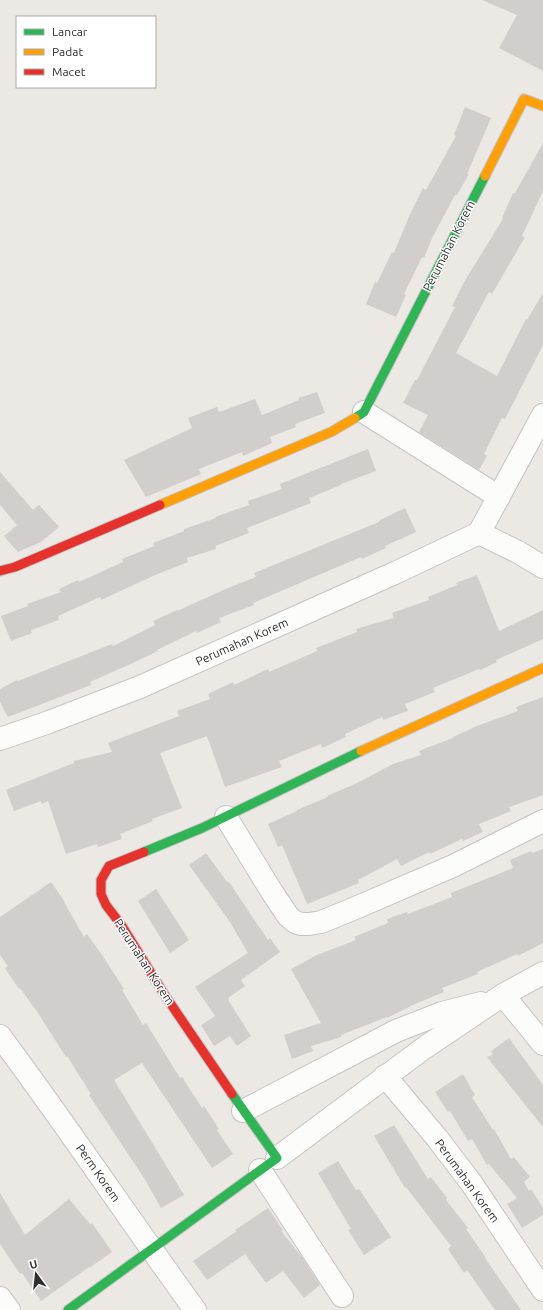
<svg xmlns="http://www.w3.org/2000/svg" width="543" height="1310" font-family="Ubuntu,sans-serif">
  <rect width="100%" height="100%" fill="#ece8e4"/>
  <g fill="#d1cecb">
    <path d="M482 0H543V71L499 48 517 15Z"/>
    <path d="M465 107 491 118 467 174H469L457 195H455L433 236 424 258 422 257 404 294 406 295 396 317 366 304 375 282 377 283 392 252 394 253 410 214 423 188 426 190 456 136 454 135Z"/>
    <path d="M543 143V191L522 236 525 237 492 294 489 292 456 353 497 376 526 319 527 320 543 293V345L505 419 502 418 484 454 487 456 479 470 419 432 428 415 403 403 415 380H417L455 307 452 306 464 282 503 219 502 218 513 193H515Z"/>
    <path d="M317 392 325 413 295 424 296 427 270 437 272 443 243 456 242 452 199 469 201 474 146 497 124 460 192 428 188 418 217 407 219 412 255 399 262 415 299 400 298 398Z"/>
    <path d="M368 449 376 471 341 484V485L309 498 311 503 247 528 249 533 215 546 216 549 187 558 188 562 153 576 101 600 100 597 58 616 59 620 31 630 32 633 11 641 1 616 28 606 27 604 61 592 59 589 78 580 79 582 123 562 122 559 154 546 153 543 184 531V529L216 518 215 517 249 505 248 501 282 489 280 484Z"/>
    <path d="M0 472 33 510 39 505 59 527 41 542 18 552 4 536 17 525 0 505Z"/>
    <path d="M405 508 416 532 385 546 386 548 362 559 361 557 253 603 254 605 219 618 221 622 197 633 196 631 157 650 158 651 135 662 90 682 91 685 8 717 0 702V689L17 680 18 681 112 644 113 646 155 625 153 621 177 610V611L228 588 256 577 254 573 379 522V521L382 519Z"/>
    <path d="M477 575 499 631 543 610V639L496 660 497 662 480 670 479 669 433 688 435 692 405 704 408 711 383 720 382 717 345 734 346 737 322 748 321 744 279 761 282 767 225 787 207 736 160 753 182 808 152 819 153 821 120 834 122 839 98 847 97 844 66 854 48 801 42 804 41 801 14 811 6 790 74 763V761L112 752 108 743 179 716 177 711 210 699 208 694 233 682 234 685 268 669 269 672 317 651 316 648 357 632 356 629 394 618 392 613 429 600 428 597 457 585 456 583Z"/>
    <path d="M543 697V795L509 807 511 811 479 824 483 832 463 841 462 839 430 854 429 852 401 866 397 859 358 880 359 883 307 904 282 845 278 847 268 824 297 811V810L328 797 327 796 357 783 393 764 421 755 419 751 453 738V737L477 726 518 711 516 707Z"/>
    <path d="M543 849V943L518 956 517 954 477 972 478 974 442 988 444 992 415 1004 387 1018V1017L341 1035V1037L311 1046 313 1051 292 1059 284 1035 321 1023 291 969 317 955 356 940 354 937 388 923 387 919 407 912 408 914 452 897 451 893 513 868 510 860 531 851 532 853Z"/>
    <path d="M206 853 227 882H229L268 940 270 938 280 952 241 980 245 986 228 998 229 999 228 1000 251 1036 237 1046 230 1036 214 1046 201 1025 215 1016 195 987 248 953 230 922 189 865Z"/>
    <path d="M51 882 65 902H64L84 937 87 934 104 958 124 989 122 990 143 1025 146 1023 180 1078 182 1077 202 1108 204 1106 219 1129 217 1130 233 1154 212 1168 142 1063 114 1080 184 1195 161 1208 144 1178 89 1095 91 1094 67 1056 66 1057 38 1013 20 988 19 989 5 968 8 966 0 955V917Z"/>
    <path d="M156 889 189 940 170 953 138 901Z"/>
    <path d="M509 1038 543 1085V1127L487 1057 493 1054 491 1051Z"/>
    <path d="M463 1074 475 1095 472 1097 493 1130 494 1129 511 1159 514 1157 530 1177 524 1182 529 1191 531 1189 543 1208V1215L522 1228 507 1204 517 1198 489 1164 487 1165 472 1139 468 1141 450 1111 448 1112 435 1092Z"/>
    <path d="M394 1125 428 1179 431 1177 447 1198 446 1200 468 1228 466 1229 486 1258H485L521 1310H495L467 1270 464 1273 448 1249 451 1246 406 1187 405 1188 374 1136Z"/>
    <path d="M338 1161 356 1190 359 1189 391 1237 364 1255 348 1230 351 1229 318 1173Z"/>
    <path d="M0 1193 25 1235 69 1199 90 1224 92 1223 112 1252 89 1268V1267L41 1301 22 1273 20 1274 0 1244Z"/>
    <path d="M268 1208 283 1230 281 1231 302 1257 320 1285 304 1298 283 1271 266 1283 245 1254 207 1280 193 1261 237 1231 235 1230Z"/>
  </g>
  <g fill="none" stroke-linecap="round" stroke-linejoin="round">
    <defs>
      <g id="street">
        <path d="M364 412 499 497"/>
        <path d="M479 533 518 552 543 567"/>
        <path d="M0 739 49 722 140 687 397 572 479 533 543 415"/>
        <path d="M226 817 272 892 288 916 295 922 301 924H309L321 922 353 909 453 866 543 821"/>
        <path d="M503 995 543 1044"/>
        <path d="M0 1036C67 1126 129 1219 195 1310"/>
        <path d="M385 1076 437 1138 472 1184 543 1290"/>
        <path d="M243 1111 396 1031 442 1013 481 1003"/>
        <path d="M277 1158 424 1048 503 995 543 973"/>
        <path d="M260 1170 342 1296"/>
        <path d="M0 1298 9 1310"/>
      </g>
      <g id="fast">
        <path d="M355 418 364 412 485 176"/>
        <path d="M144 852 202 828 361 751"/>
        <path d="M68 1310 277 1158 232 1094"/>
      </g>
      <g id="slow">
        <path d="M485 176 524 99 543 106"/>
        <path d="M160 505 331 432 355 418"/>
        <path d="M361 751 543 668"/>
      </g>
      <g id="jam">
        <path d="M0 571 15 567 160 505"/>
        <path d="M144 852 109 866 101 880V894L106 905 122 926 164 994 232 1094"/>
      </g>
    </defs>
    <use href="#street" stroke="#c5c4c5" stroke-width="24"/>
    <use href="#fast" stroke="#c5c4c5" stroke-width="11"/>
    <use href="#slow" stroke="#c5c4c5" stroke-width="11"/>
    <use href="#jam" stroke="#c5c4c5" stroke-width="11"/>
    <use href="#street" stroke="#fcfcfb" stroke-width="22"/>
    <use href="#fast" stroke="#30b455" stroke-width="9"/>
    <use href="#slow" stroke="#ff9f0a" stroke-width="9"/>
    <use href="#jam" stroke="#e5322d" stroke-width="9"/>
  </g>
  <g text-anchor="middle" stroke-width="3" stroke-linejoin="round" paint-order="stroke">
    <g font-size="12" fill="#2e2e2e" stroke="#fff">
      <text transform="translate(449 246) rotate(-63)" y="4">Perumahan Korem</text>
      <text transform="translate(242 642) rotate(-24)" y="4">Perumahan Korem</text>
      <text transform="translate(144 962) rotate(57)" y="4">Perumahan Korem</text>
      <text transform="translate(98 1173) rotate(55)" y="4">Perm Korem</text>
      <text transform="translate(467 1181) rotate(54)" y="4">Perumahan Korem</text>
    </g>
  </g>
  <rect x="16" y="16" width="140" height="72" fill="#ffffff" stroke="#ababab"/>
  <rect x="24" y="29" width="20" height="6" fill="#30b455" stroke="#ababab"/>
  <text x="52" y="36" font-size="12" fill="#2e2e2e">Lancar</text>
  <rect x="24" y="49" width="20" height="6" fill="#ff9f0a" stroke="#ababab"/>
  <text x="52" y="56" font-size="12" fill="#2e2e2e">Padat</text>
  <rect x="24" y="69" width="20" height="6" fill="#e5322d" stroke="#ababab"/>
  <text x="52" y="76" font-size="12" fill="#2e2e2e">Macet</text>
  <g transform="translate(36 1274) rotate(345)" stroke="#ffffff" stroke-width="3" paint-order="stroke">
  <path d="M0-3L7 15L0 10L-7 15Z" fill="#2e2e2e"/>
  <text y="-6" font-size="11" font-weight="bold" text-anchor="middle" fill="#2e2e2e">U</text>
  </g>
</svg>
